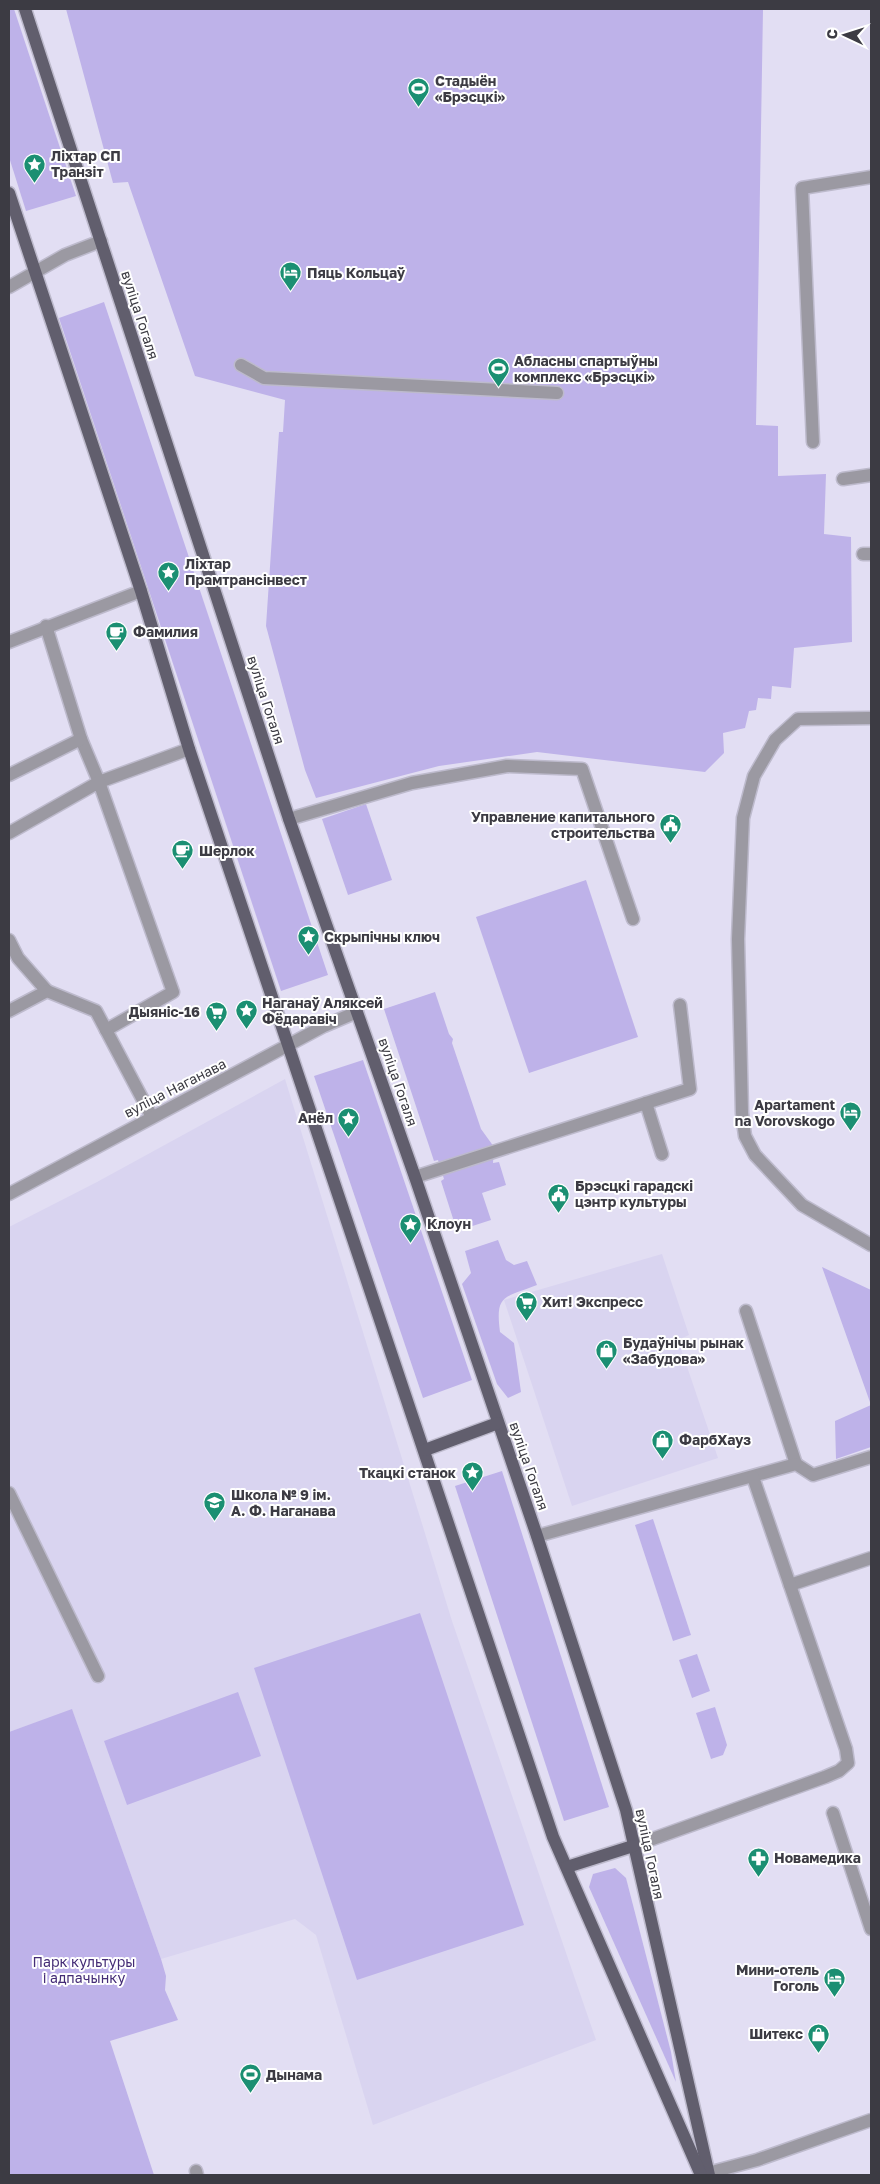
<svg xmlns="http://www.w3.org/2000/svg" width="880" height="2184" font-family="'Golos Text',sans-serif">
  <rect width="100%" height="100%" fill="#e2def3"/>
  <g fill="#d9d4f0">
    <path d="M285 1079 452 1621 596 2040 373 2125 316 1935 295 1919 161 1959 72 1710 9 1732V1227L97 1182Z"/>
    <path d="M662 1254 689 1335 678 1340 718 1458 572 1506 504 1300Z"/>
  </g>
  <g fill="#beb2e9">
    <path d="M9 9H14L76 196 26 211 9 157Z"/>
    <path d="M66 9H763L756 425 778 426V476L826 474 824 534 851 537 852 642 794 648 791 688 772 686 771 699 758 698 756 710 749 711 745 728 723 733 724 753 705 772 537 752 439 766 316 798 305 770 266 626 279 432H283L285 400 195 376 128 182 113 183Z"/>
    <path d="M104 302 328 975 281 991 59 318Z"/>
    <path d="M366 804 392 880 348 895 322 819Z"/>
    <path d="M586 880 638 1037 529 1073 476 917Z"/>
    <path d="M435 992 449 1034 453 1039 452 1043 481 1129 494 1147 493 1163 499 1162 506 1185 482 1193 491 1220 457 1231 441 1181 444 1179 438 1160 434 1161 384 1009Z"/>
    <path d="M363 1060 472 1380 423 1398 314 1076Z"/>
    <path d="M498 1240 506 1260 514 1265 527 1261 537 1285C504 1298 495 1294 500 1332L514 1343 521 1392 508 1398 497 1384 462 1284 471 1273 465 1251Z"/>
    <path d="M822 1267 871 1290V1447L836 1459 835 1421 871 1405Z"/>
    <path d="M502 1471 609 1807 564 1821 455 1486Z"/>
    <path d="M653 1519 691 1635 673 1641 635 1525Z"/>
    <path d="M420 1613 524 1925 357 1980 254 1668Z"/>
    <path d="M697 1654 710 1691 692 1698 679 1660Z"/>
    <path d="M238 1692 261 1756 127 1805 104 1741Z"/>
    <path d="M715 1707 727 1745 723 1755 711 1759 696 1713Z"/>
    <path d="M72 1709 161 1959 166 1976 165 1990 178 2020 110 2041 154 2175H9V1732Z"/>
    <path d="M615 1868 626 1878 671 2052 676 2082 589 1887 593 1874Z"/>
  </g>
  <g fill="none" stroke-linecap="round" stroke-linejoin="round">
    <defs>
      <g id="minor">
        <path d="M9 287 65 255 101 241"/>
        <path d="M241 365 264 378 557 393"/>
        <path d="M813 442 802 188 871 177"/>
        <path d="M843 479 871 475"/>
        <path d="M863 554H871"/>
        <path d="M46 626 81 739 99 782 189 749"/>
        <path d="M9 642 141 591"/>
        <path d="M871 718 798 719 775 740 754 776 743 818 738 939 742 1113 745 1136 755 1155 802 1205 871 1245"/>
        <path d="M9 775 81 739"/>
        <path d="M289 819 412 783 507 766 582 769 633 919"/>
        <path d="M9 833 99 782 173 992 106 1030"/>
        <path d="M9 940 18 958 47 991"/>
        <path d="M9 1011 47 991 96 1011 152 1117"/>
        <path d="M646 1103 690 1089 680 1005"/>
        <path d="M415 1177 646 1103 662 1154"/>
        <path d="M9 1194 324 1026 357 1012"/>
        <path d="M746 1311 796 1464"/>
        <path d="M9 1493 98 1676"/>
        <path d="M537 1536 796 1464 813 1475 871 1457"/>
        <path d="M790 1585 871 1558"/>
        <path d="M833 1813 871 1929"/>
        <path d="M633 1846 825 1777 839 1771 848 1763 846 1749 753 1477"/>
        <path d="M196 2171 197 2175"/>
        <path d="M708 2173 757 2160 871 2120"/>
      </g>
      <g id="major">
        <path d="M25 9 289 819 415 1177 537 1536 626 1810 709 2175"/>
        <path d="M9 193 141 591 189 749 553 1837 701 2175"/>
        <path d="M425 1450 498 1423"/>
        <path d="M567 1867 633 1846"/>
      </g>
    </defs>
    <use href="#minor" stroke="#bdbacc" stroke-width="15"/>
    <use href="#major" stroke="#bdbacc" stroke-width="15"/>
    <use href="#minor" stroke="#9b99a2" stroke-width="12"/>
    <use href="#major" stroke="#615e6d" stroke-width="12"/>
  </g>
  <defs>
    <symbol id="stadium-pin" viewBox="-11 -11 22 30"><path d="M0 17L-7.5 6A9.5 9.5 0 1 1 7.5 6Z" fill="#1b8f72" stroke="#fff"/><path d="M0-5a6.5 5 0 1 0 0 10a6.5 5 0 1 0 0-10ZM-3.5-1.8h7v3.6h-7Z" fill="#fff"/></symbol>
    <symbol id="sight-pin" viewBox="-11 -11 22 30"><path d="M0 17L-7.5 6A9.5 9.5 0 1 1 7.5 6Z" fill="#1b8f72" stroke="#fff"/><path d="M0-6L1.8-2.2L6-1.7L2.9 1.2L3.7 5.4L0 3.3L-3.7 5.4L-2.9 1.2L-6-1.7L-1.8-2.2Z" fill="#fff"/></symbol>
    <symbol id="hotel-pin" viewBox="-11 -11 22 30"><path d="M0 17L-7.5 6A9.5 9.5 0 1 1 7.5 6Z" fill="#1b8f72" stroke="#fff"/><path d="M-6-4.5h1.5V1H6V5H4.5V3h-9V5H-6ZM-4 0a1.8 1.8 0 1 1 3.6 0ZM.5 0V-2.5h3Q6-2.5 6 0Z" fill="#fff"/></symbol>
    <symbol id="cafe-pin" viewBox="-11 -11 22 30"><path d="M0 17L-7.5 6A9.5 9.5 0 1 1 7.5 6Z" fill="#1b8f72" stroke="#fff"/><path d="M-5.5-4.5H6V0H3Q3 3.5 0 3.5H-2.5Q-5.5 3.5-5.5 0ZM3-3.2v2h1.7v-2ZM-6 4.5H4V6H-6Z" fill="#fff"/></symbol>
    <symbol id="civic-pin" viewBox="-11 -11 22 30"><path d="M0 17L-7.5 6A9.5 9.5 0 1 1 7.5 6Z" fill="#1b8f72" stroke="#fff"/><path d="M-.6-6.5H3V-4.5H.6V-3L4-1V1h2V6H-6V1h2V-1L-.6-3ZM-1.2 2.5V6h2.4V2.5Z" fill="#fff"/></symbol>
    <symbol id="supermarket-pin" viewBox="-11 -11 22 30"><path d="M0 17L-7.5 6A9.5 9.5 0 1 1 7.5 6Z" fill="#1b8f72" stroke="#fff"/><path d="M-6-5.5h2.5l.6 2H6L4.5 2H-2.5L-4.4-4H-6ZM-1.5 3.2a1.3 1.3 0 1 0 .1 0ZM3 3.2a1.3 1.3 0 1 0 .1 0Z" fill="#fff"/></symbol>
    <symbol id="shop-pin" viewBox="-11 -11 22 30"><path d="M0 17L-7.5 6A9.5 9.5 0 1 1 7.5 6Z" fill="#1b8f72" stroke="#fff"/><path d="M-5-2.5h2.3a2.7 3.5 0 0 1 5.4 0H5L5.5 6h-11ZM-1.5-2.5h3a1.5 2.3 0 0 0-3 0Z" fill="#fff"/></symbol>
    <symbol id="school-pin" viewBox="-11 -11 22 30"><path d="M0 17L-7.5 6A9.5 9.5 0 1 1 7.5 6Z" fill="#1b8f72" stroke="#fff"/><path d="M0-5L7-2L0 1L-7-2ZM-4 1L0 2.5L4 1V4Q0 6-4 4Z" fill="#fff"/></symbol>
    <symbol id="pharmacy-pin" viewBox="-11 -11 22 30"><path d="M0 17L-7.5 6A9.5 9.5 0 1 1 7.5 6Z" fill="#1b8f72" stroke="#fff"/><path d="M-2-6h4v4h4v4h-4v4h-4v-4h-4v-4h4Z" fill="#fff"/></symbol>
  </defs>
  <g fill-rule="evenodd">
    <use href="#stadium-pin" x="406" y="76" width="25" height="34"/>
    <use href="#sight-pin" x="22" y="152" width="25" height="34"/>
    <use href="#hotel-pin" x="278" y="260" width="25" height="34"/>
    <use href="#stadium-pin" x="486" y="356" width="25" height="34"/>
    <use href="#sight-pin" x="156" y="560" width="25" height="34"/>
    <use href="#cafe-pin" x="104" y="620" width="25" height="34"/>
    <use href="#civic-pin" x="658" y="812" width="25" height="34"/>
    <use href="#cafe-pin" x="170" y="838" width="25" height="34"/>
    <use href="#sight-pin" x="296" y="924" width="25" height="34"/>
    <use href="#sight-pin" x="234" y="998" width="25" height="34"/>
    <use href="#supermarket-pin" x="204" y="1000" width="25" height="34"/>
    <use href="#hotel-pin" x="838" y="1100" width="25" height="34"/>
    <use href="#sight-pin" x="336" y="1106" width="25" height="34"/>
    <use href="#civic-pin" x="546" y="1182" width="25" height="34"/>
    <use href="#sight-pin" x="398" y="1212" width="25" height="34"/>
    <use href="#supermarket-pin" x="514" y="1290" width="25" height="34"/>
    <use href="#shop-pin" x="594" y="1338" width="25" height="34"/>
    <use href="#shop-pin" x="650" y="1428" width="25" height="34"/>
    <use href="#sight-pin" x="460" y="1460" width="25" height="34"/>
    <use href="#school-pin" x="202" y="1490" width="25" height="34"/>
    <use href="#pharmacy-pin" x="746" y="1846" width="25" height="34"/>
    <use href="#hotel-pin" x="822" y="1966" width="25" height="34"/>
    <use href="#shop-pin" x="806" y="2022" width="25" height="34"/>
    <use href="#stadium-pin" x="238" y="2062" width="25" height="34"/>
  </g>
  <g text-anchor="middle" stroke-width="4" stroke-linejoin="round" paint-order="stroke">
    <g font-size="14" font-weight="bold" fill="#3c3b43" stroke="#fff" text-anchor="start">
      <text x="435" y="86">Стадыён<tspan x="435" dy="16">«Брэсцкі»</tspan></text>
      <text x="51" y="161">Ліхтар СП<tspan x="51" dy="16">Транзіт</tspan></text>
      <text x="307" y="278">Пяць Кольцаў</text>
      <text x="514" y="366">Абласны спартыўны<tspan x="514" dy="16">комплекс «Брэсцкі»</tspan></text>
      <text x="185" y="569">Ліхтар<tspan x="185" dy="16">Прамтрансінвест</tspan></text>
      <text x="133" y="637">Фамилия</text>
      <text x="655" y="822" text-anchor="end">Управление капитального<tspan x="655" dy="16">строительства</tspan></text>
      <text x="199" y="856">Шерлок</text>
      <text x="324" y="942">Скрыпічны ключ</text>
      <text x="262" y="1008">Наганаў Аляксей<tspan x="262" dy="16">Фёдаравіч</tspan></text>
      <text x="200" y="1017" text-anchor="end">Дыяніс-16</text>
      <text x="835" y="1110" text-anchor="end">Apartament<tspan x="835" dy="16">na Vorovskogo</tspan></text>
      <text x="333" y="1123" text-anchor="end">Анёл</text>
      <text x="575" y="1191">Брэсцкі гарадскі<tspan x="575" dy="16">цэнтр культуры</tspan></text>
      <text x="427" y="1229">Клоун</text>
      <text x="542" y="1307">Хит! Экспресс</text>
      <text x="623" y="1348">Будаўнічы рынак<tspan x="623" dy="16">«Забудова»</tspan></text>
      <text x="679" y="1445">ФарбХауз</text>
      <text x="456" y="1478" text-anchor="end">Ткацкі станок</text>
      <text x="231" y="1500">Школа № 9 ім.<tspan x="231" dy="16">А. Ф. Наганава</tspan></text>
      <text x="774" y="1863">Новамедика</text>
      <text x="819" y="1975" text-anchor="end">Мини-отель<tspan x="819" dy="16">Гоголь</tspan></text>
      <text x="803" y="2039" text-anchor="end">Шитекс</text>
      <text x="266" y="2080">Дынама</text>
    </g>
    <g font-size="14" fill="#3c3b43" stroke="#fff">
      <text transform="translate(140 315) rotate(72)" y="5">вуліца Гогаля</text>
      <text transform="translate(266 700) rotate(72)" y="5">вуліца Гогаля</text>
      <text transform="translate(398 1082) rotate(71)" y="5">вуліца Гогаля</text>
      <text transform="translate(175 1088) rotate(-27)" y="5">вуліца Наганава</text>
      <text transform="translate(529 1466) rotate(71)" y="5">вуліца Гогаля</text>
      <text transform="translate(650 1854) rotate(78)" y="5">вуліца Гогаля</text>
    </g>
    <g font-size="14" fill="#442c76" stroke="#fff">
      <text x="84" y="1967">Парк культуры<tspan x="84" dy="16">і адпачынку</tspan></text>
    </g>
  </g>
  <rect width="880" height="2184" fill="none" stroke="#3c3b43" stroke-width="20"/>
  <g transform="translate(845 35) rotate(274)" stroke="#ffffff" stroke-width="4" paint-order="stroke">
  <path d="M0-4L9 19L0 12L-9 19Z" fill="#3c3b43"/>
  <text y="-8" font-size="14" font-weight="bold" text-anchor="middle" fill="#3c3b43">С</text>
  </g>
</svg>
